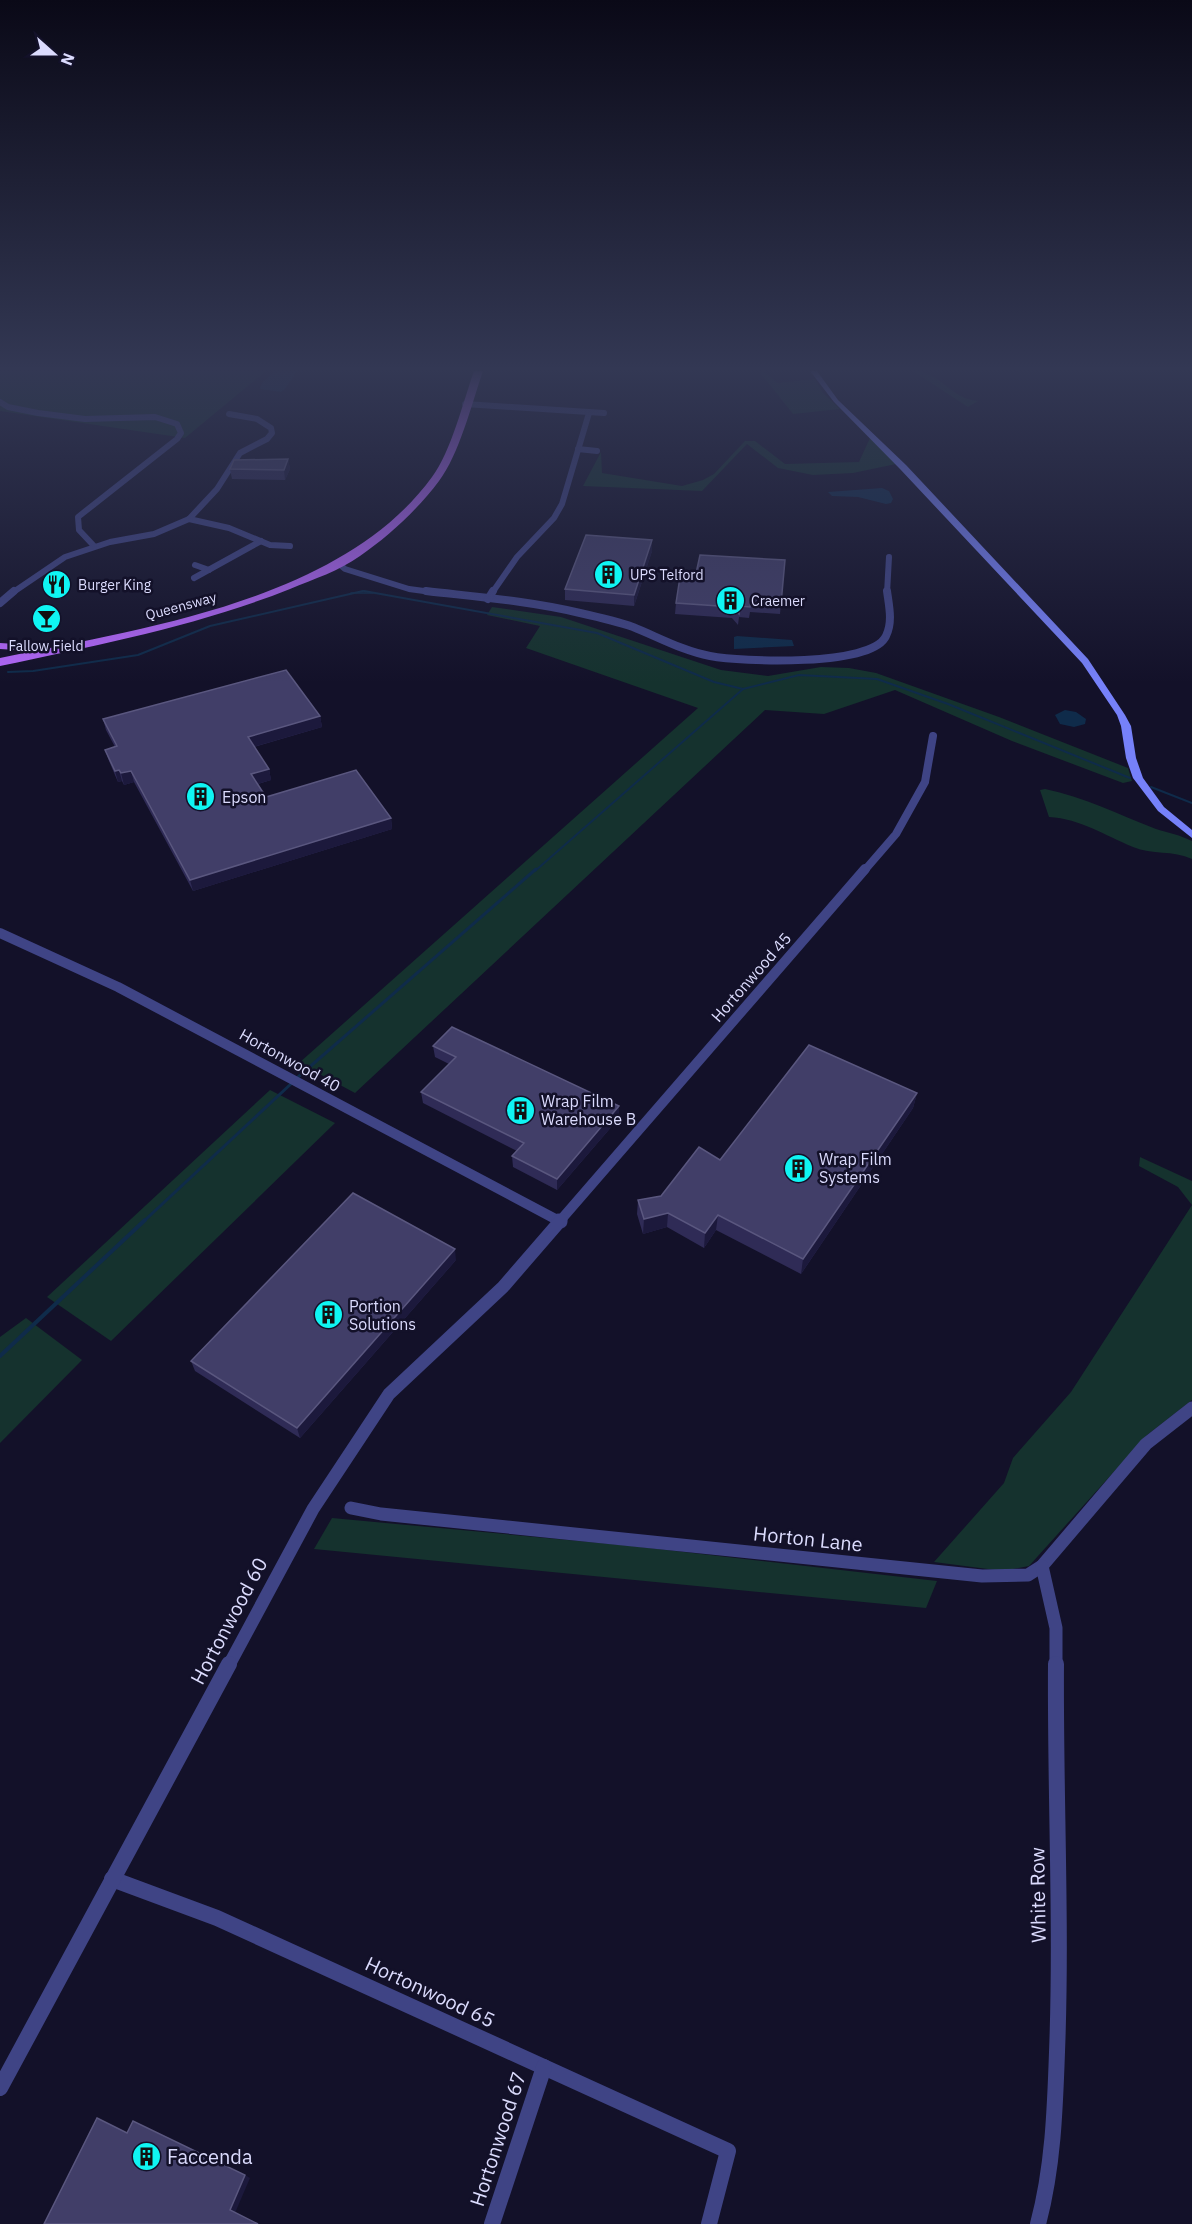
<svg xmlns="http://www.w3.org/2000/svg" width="1192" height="2224" font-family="'IBM Plex Sans',sans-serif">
  <rect width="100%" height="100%" fill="#131129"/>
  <g fill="#15322e">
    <path d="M0 371H266L185 438 0 411Z"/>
    <path d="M759 371H763L777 383 815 379 823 393 840 409 793 414Z"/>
    <path d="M913 371C941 371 950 399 978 401L968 407Z"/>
    <path d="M870 438 896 464 853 473 813 475 778 468 747 444 702 491 583 486 601 452 602 473 682 486 703 480 714 474 745 441H755L785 464 859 462Z"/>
    <path d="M492 607 561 617 721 670 768 676 821 667 849 668 876 673 999 717 1128 768 1132 781 1123 783 1012 741 895 690 824 714 765 710 355 1093 299 1063 698 708 526 648 540 626 487 615Z"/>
    <path d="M1045 789C1085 797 1119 815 1156 829 1169 833 1180 835 1192 841V859C1173 850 1152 855 1133 847 1104 835 1081 819 1049 817L1040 790Z"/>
    <path d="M270 1090 335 1123 111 1341 47 1297Z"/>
    <path d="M1140 1157 1192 1181V1205L1178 1187 1139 1166Z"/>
    <path d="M1192 1205V1400L1147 1435 1029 1566 1003 1571 934 1562 1004 1483 1013 1458 1071 1392Z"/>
    <path d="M26 1318 82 1360 0 1443V1337Z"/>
    <path d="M332 1518 632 1546 937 1581 926 1608 314 1549Z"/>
  </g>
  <g fill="#0f2b4a">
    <path d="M275 371H297L285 389 281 392 260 389 262 383Z"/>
    <path d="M882 488 889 491 893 499 891 503 886 504 858 497 832 496 828 492Z"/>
    <path d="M737 636 792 640 794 646 734 649V637Z"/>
    <path d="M1065 710 1076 712 1086 719 1085 724 1074 727 1060 724 1055 715Z"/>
  </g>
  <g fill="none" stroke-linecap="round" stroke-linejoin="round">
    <path stroke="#0f2b4a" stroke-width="1.5" d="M351 593H373"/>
    <g stroke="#0f2b4a" stroke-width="2">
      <path d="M364 591 597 633 714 682 743 689"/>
      <path d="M8 672 33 671 138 655 210 626 363 591"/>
      <path d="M1151 787 1192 803"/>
      <path d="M535 871 743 689 799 675 877 679 948 704 1130 778"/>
    </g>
    <g stroke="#0f2b4a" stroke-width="3">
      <path d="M297 1078 536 869"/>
      <path d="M143 1222 293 1082"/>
    </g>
    <path stroke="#0f2b4a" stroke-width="4" d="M0 1356 145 1220"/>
    <g stroke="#3f4485" stroke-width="6">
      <path d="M0 402 8 407 38 413 85 419 155 417 177 424 181 433 177 439 78 517 79 530 94 546"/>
      <path d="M465 404 604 413"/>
      <path d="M578 449 597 451"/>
      <path d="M189 519 229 528 270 545 290 546"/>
      <path d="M339 564 345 569 409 589 439 593"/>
      <path d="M195 565 209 570"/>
      <path d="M194 578 261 541"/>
      <path d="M12 593 65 557 110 542 154 534 189 519 217 489 240 453 267 439 272 433 271 428 257 419 229 414"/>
      <path d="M492 593 517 557 554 518 562 504 589 413"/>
      <path d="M887 593 889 557"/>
    </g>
    <g stroke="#3f4485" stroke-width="8">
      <path d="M426 591C478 597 530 601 580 613 598 617 616 621 633 627 658 637 683 651 710 656 741 662 872 667 886 636 893 622 889 606 887 591"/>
      <path d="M488 599 493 591"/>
      <path d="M0 603 14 591"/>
      <path d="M864 871 896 834 925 782 933 736"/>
    </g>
    <g stroke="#3f4485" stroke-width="10">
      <path d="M0 933 118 987 561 1222"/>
      <path d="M559 1222 865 869"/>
    </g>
    <g stroke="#3f4485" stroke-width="13">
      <path d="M558 1220 561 1222"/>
      <path d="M351 1508 381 1514 982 1576 1028 1575 1042 1566 1146 1444 1192 1408"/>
      <path d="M1042 1566 1056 1628V1665"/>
      <path d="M229 1665 313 1509 389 1394 503 1287 561 1220"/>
    </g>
    <g stroke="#3f4485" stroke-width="16">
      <path d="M112 1879 217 1918 728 2151 709 2224"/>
      <path d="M0 2088 229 1664"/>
      <path d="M492 2224 544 2067"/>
      <path d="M1038 2224C1053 2168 1055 2110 1057 2052 1062 1923 1055 1793 1056 1664"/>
    </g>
    <path fill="#7681f9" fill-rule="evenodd" d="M810 371H817L838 400 906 465 1088 659 1125 715 1131 726 1136 758 1143 778 1164 807 1192 830V838L1158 811 1133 778 1126 758 1121 726 1117 715 1082 663 900 469 834 402Z"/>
    <g fill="#b267f9" fill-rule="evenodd">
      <path d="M474 371H483C472 403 459 455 439 481 418 509 389 536 360 556 339 571 314 579 290 589 197 626 98 645 0 666V658C140 629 342 601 432 477 451 452 463 402 474 371Z"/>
      <path d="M0 643 32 645 38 648 32 651 0 649Z"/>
    </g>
  </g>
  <g fill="#2f2b56">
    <path d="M288 459 290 469 285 480 232 479 230 469Z"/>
    <path d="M652 551 634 606 565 600V589Z"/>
    <path d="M785 560 780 614 750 612 749 618 739 617 738 625 732 618 675 614 676 603 695 578Z"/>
    <path d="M320 716 322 727 254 747 269 769 271 780 258 784 266 797 391 818 392 829 193 891 134 782 124 785 122 781 118 782 109 761 105 750 115 747 106 730 103 719Z"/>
    <path d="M433 1046 619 1118 557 1190 513 1167 512 1156 517 1151 423 1103 421 1092 449 1064 435 1057Z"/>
    <path d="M917 1093 913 1108 801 1274 716 1230 704 1248 667 1227 643 1234 637 1214 638 1200 661 1196 720 1160Z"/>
    <path d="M456 1260 300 1438 195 1371 191 1361Z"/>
  </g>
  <g fill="#1c193c">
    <path d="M288 459 290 469 285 480 284 470Z"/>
    <path d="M652 540V551L634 606V595Z"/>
    <path d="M320 716 322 727 250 748 248 737Z"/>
    <path d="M269 769 271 780 254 785 251 774Z"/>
    <path d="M119 770 122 781 118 782 115 771Z"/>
    <path d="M131 771 134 782 124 785 121 773Z"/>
    <path d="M391 818 392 829 193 891 190 880Z"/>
    <path d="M917 1093 913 1108 801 1274 803 1259Z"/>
    <path d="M619 1106V1118L557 1190V1179Z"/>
    <path d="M668 1213 667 1227 643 1234 644 1219Z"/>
    <path d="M718 1215 716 1230 704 1248 705 1233Z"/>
    <path d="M455 1249 456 1260 300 1438 297 1428Z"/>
    <path d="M245 2175 250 2178 235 2213 230 2210Z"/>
  </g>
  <g fill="#413e68" stroke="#5a577f" stroke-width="1.5">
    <path d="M288 459 284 470 230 469 234 460Z"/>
    <path d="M586 535 652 540 634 595 565 589Z"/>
    <path d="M700 555 785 560 781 604 751 602 750 607 740 606 739 614 733 607 676 603 680 577 695 578Z"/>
    <path d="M286 670 320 716 248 737 269 769 251 774 266 797 356 770 391 818 190 880 131 771 121 773 119 770 115 771 105 750 117 746 103 719Z"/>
    <path d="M452 1027 619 1106 557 1179 512 1156 524 1143 421 1092 456 1057 433 1046Z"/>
    <path d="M809 1045 917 1093 803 1259 718 1215 705 1233 668 1213 644 1219 638 1200 661 1196 699 1147 720 1160Z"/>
    <path d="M353 1193 455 1249 297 1428 191 1361Z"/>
    <path d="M97 2118 127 2133 133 2121 245 2175 230 2210 258 2224H44Z"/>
  </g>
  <linearGradient id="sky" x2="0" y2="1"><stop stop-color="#0a0917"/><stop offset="0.54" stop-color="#333854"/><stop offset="1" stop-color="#333854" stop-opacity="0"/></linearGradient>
  <rect width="1192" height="683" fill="url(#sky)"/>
  <defs>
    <symbol id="building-disc" viewBox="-11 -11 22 22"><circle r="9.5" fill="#0ff5f3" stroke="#131129"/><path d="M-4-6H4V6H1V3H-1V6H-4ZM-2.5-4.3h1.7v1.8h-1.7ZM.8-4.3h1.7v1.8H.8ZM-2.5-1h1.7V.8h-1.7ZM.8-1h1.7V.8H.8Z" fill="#111"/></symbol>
    <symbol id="restaurant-disc" viewBox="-11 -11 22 22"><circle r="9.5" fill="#0ff5f3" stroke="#131129"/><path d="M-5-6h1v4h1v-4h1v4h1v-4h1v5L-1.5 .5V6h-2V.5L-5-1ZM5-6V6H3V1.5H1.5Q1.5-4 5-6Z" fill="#111"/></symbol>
    <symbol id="bar-disc" viewBox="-11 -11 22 22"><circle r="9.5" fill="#0ff5f3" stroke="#131129"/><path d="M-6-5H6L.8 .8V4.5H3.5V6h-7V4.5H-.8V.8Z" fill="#111"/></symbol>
  </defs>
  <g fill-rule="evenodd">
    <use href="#building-disc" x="592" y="558" width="33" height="33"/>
    <use href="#restaurant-disc" x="40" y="568" width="33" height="33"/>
    <use href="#building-disc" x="714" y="584" width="33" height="33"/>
    <use href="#bar-disc" x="30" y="602" width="33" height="33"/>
    <use href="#building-disc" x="184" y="780" width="33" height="33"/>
    <use href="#building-disc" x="504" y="1094" width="33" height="33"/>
    <use href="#building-disc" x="782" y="1152" width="33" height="33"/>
    <use href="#building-disc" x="312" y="1298" width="33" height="33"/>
    <use href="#building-disc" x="130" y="2140" width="33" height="33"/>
  </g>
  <g text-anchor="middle" stroke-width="5" stroke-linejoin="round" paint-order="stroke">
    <g font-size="14" fill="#dbdbfd" stroke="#131129" text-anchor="start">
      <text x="630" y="580">UPS Telford</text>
      <text x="78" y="590">Burger King</text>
      <text x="751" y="606">Craemer</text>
      <text x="46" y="651" text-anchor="middle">Fallow Field</text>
    </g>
    <g font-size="14" fill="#dbdbfd" stroke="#131129">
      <text transform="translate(181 606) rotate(-15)" y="5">Queensway</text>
    </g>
    <g font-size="16" fill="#dbdbfd" stroke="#131129" text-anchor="start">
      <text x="222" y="803">Epson</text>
      <text x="541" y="1107">Wrap Film<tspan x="541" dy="18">Warehouse B</tspan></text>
      <text x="819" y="1165">Wrap Film<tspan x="819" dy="18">Systems</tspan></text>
      <text x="349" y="1312">Portion<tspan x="349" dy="18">Solutions</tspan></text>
    </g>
    <g font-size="16" fill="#dbdbfd" stroke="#131129">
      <text transform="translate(751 977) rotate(-49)" y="6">Hortonwood 45</text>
      <text transform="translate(290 1060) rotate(29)" y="6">Hortonwood 40</text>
    </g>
    <g font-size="20" fill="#dbdbfd" stroke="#131129">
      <text transform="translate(808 1539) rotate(6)" y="7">Horton Lane</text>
      <text transform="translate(229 1621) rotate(-62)" y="7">Hortonwood 60</text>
      <text transform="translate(1038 1895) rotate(-91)" y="7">White Row</text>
      <text transform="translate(430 1992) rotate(25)" y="7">Hortonwood 65</text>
      <text transform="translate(498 2139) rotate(-72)" y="7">Hortonwood 67</text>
    </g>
    <g font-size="20" fill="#dbdbfd" stroke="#131129" text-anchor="start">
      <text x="167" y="2164">Faccenda</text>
    </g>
  </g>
  <g transform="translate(54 54) rotate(111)" stroke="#131129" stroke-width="4.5" paint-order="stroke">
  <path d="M0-4.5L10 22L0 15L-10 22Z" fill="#dbdbfd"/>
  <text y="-9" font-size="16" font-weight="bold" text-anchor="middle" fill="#dbdbfd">N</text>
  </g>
</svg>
